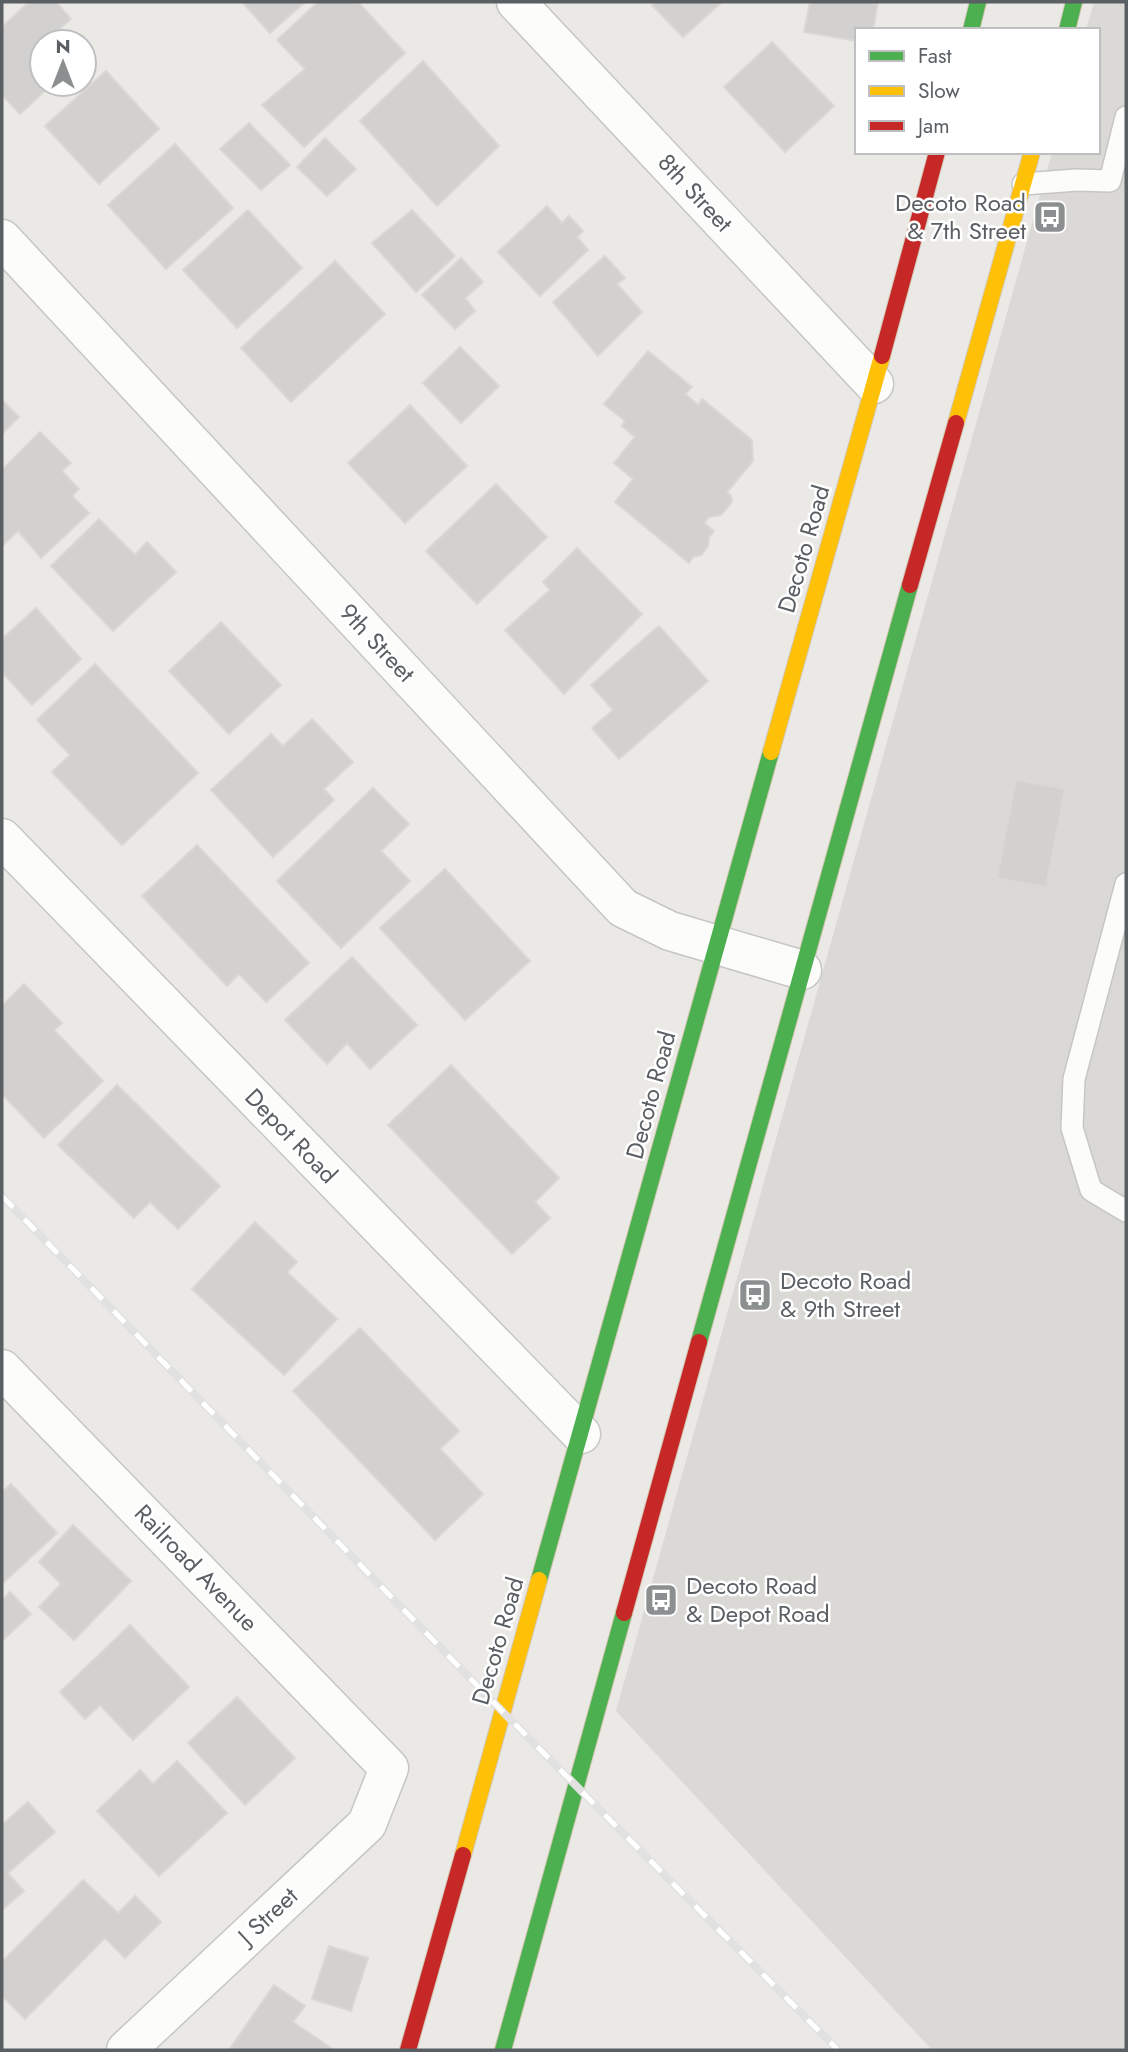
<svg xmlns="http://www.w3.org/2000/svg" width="1128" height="2052" font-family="Jost,sans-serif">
  <rect width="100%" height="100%" fill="#eae9e5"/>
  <path fill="#dbd9d6" d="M1094 2H1126V2050H932L616 1711 1052 152H1098V30H1086Z"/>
  <g fill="#d2d1cf" stroke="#dad7d4" stroke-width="2">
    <path d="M29 2H56L71 19 54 34 61 42H42V84H52L20 114 2 95V27Z"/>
    <path d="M242 2H305L270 33Z"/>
    <path d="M318 2H358L405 53 304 147 262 105 305 69 277 40Z"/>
    <path d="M655 2H722L683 37 652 5Z"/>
    <path d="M810 2H878L873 30H857V41L804 32Z"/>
    <path d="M772 42 834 106 785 152 724 87Z"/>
    <path d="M423 61 499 146 437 206 360 121Z"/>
    <path d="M106 71 159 129 99 184 45 126Z"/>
    <path d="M249 123 290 165 261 190 220 149Z"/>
    <path d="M325 138 356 169 327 196 297 167Z"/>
    <path d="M175 144 233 208 166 269 108 205Z"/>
    <path d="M547 206 562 223 569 216 583 231 577 237 588 250 540 296 498 252Z"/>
    <path d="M248 210 302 268 237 328 183 270Z"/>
    <path d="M412 210 455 256 416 292 372 243Z"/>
    <path d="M605 256 625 278 617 284 642 312 598 356 553 302Z"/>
    <path d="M461 258 483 282 465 298 475 311 455 329 422 295Z"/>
    <path d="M335 261 385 314 291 402 241 348Z"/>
    <path d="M460 347 499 386 461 423 423 383Z"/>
    <path d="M648 351 692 387 685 394 698 405 702 399 752 440 753 461 727 492 731 496 732 502 721 515 709 517 704 523 714 531 709 537 708 546 701 555 693 557 689 563 615 502 633 479 614 463 635 437 622 426 625 421 604 404Z"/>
    <path d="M2 400 19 417 2 434Z"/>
    <path d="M410 405 467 466 405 523 348 463Z"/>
    <path d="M40 432 71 463 62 471 79 489 72 496 89 513 41 558 18 531 2 546V470Z"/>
    <path d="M496 484 547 537 477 604 426 551Z"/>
    <path d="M99 519 135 555 147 542 176 572 113 631 51 566Z"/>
    <path d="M577 548 642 614 564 694 505 630 550 590 543 582Z"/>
    <path d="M36 608 81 659 32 705 2 672V639Z"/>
    <path d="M221 622 281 685 229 734 169 671Z"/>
    <path d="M659 626 708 681 619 759 592 728 613 710 591 685Z"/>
    <path d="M95 664 198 773 122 845 52 772 70 755 37 720Z"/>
    <path d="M312 719 353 762 324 789 334 800 273 857 211 790 271 734 283 746Z"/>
    <path d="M1016 780 1065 789 1046 887 997 878Z"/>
    <path d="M373 788 409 824 381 851 410 881 341 948 277 881Z"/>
    <path d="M197 845 309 963 266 1002 239 974 227 986 142 896Z"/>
    <path d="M445 869 530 961 465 1020 380 928Z"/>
    <path d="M352 957 417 1025 370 1069 347 1043 327 1064 285 1020Z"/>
    <path d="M24 984 62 1023 54 1030 103 1081 44 1138 2 1094V1006Z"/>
    <path d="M451 1065 559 1178 535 1202 550 1218 512 1254 388 1125Z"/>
    <path d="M117 1085 220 1186 178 1229 150 1202 134 1218 58 1145Z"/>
    <path d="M255 1222 297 1262 287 1272 337 1319 284 1375 192 1289Z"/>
    <path d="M360 1328 459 1431 440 1449 483 1494 435 1540 293 1391Z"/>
    <path d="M11 1484 57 1533 2 1584V1492Z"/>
    <path d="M73 1525 131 1581 74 1640 39 1607 61 1584 39 1562Z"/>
    <path d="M10 1592 31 1614 2 1641V1600Z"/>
    <path d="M130 1625 189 1687 133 1740 100 1705 85 1719 60 1692Z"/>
    <path d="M237 1697 295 1758 245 1805 188 1743Z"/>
    <path d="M177 1761 227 1813 159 1876 97 1811 140 1770 153 1784Z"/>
    <path d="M28 1802 55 1832 8 1873 24 1891 2 1910V1825Z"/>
    <path d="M83 1880 118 1913 135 1896 161 1922 125 1958 105 1938 25 2019 2 1996V1962Z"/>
    <path d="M329 1946 368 1958 351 2011 312 1999Z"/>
    <path d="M274 1985 305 2006 293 2022 334 2050H229Z"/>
  </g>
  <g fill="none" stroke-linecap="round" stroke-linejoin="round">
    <defs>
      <g id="lane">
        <path d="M1023 184 1077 180 1110 181 1126 117"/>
        <path d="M1126 884 1074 1079 1072 1128 1091 1190 1126 1211"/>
      </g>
      <g id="street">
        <path d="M516 2 874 384"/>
        <path d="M2 239 623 908 670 931 802 970"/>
        <path d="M2 838 581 1434"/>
        <path d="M2 1369 389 1768 367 1824 126 2050"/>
      </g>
      <g id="fast">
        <path d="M971 30 978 2"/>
        <path d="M1067 30 1074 2"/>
        <path d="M699 1342 910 585"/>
        <path d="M539 1580 771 752"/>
        <path d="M503 2050 624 1613"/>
      </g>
      <g id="slow">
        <path d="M956 423 1032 152"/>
        <path d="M771 752 882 356"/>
        <path d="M463 1855 539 1580"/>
      </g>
      <g id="jam">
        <path d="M882 356 937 152"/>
        <path d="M910 585 956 423"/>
        <path d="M624 1613 699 1342"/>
        <path d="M408 2050 463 1855"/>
      </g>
    </defs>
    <use href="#lane" stroke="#c6c6c6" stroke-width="24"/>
    <use href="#street" stroke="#c6c6c6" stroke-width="41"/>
    <use href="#fast" stroke="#d3c6b2" stroke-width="18"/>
    <use href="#slow" stroke="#d3c6b2" stroke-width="18"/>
    <use href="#jam" stroke="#d3c6b2" stroke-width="18"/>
    <use href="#lane" stroke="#fcfcfb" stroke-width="21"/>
    <use href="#street" stroke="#fcfcfb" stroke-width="38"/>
    <use href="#fast" stroke="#4caf50" stroke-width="16"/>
    <use href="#slow" stroke="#ffc107" stroke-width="16"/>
    <use href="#jam" stroke="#c62828" stroke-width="16"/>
    <defs>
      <path id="rail" d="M2 1196 502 1711 838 2050"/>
    </defs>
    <use href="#rail" stroke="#e2e1e2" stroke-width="8"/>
    <use href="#rail" stroke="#fff" stroke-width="5" stroke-dasharray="16" stroke-linecap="butt"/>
  </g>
  <defs>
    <symbol id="bus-square" viewBox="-11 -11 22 22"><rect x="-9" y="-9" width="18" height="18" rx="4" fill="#8c8f90" stroke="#fff"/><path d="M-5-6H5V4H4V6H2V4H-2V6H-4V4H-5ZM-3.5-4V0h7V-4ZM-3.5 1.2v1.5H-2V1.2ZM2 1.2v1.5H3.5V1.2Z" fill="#fff"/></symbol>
  </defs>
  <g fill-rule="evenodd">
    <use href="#bus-square" x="1031" y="198" width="38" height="38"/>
    <use href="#bus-square" x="736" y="1276" width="38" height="38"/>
    <use href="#bus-square" x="642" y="1581" width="38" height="38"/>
  </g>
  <g text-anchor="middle" stroke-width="5" stroke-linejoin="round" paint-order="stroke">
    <g font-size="24" fill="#5a5f63" stroke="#fff">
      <text transform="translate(695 193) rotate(47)" y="8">8th Street</text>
      <text transform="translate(804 549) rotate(-74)" y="8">Decoto Road</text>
      <text transform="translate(377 643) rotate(47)" y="8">9th Street</text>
      <text transform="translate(651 1095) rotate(-75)" y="8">Decoto Road</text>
      <text transform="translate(291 1136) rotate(46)" y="8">Depot Road</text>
      <text transform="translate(196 1568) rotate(46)" y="8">Railroad Avenue</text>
      <text transform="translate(498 1641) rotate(-74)" y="8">Decoto Road</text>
      <text transform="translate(268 1916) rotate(-43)" y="8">J Street</text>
    </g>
    <g font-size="24" fill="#5a5f63" stroke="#fff" text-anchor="start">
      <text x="1026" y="211" text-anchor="end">Decoto Road<tspan x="1026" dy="28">&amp; 7th Street</tspan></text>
      <text x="780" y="1289">Decoto Road<tspan x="780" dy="28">&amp; 9th Street</tspan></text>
      <text x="686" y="1594">Decoto Road<tspan x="686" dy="28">&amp; Depot Road</tspan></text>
    </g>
  </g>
  <rect width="1128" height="2052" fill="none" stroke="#5a5f63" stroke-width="7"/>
  <rect x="855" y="28" width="245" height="126" fill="#ffffff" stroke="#bdbfc1" stroke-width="2"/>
  <rect x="869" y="51" width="35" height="10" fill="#4caf50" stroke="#bdbfc1" stroke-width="2"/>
  <text x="918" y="63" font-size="21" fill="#5a5f63">Fast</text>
  <rect x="869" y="86" width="35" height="10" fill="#ffc107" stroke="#bdbfc1" stroke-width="2"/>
  <text x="918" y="98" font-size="21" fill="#5a5f63">Slow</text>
  <rect x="869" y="121" width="35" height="10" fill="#c62828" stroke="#bdbfc1" stroke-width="2"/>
  <text x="918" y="133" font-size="21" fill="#5a5f63">Jam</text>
  <g transform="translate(63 63)"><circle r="33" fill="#ffffff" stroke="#bdbfc1" stroke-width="2"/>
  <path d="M0-5L12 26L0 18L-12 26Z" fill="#8c8f90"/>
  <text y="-10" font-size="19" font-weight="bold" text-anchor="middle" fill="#5a5f63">N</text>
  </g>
</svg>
